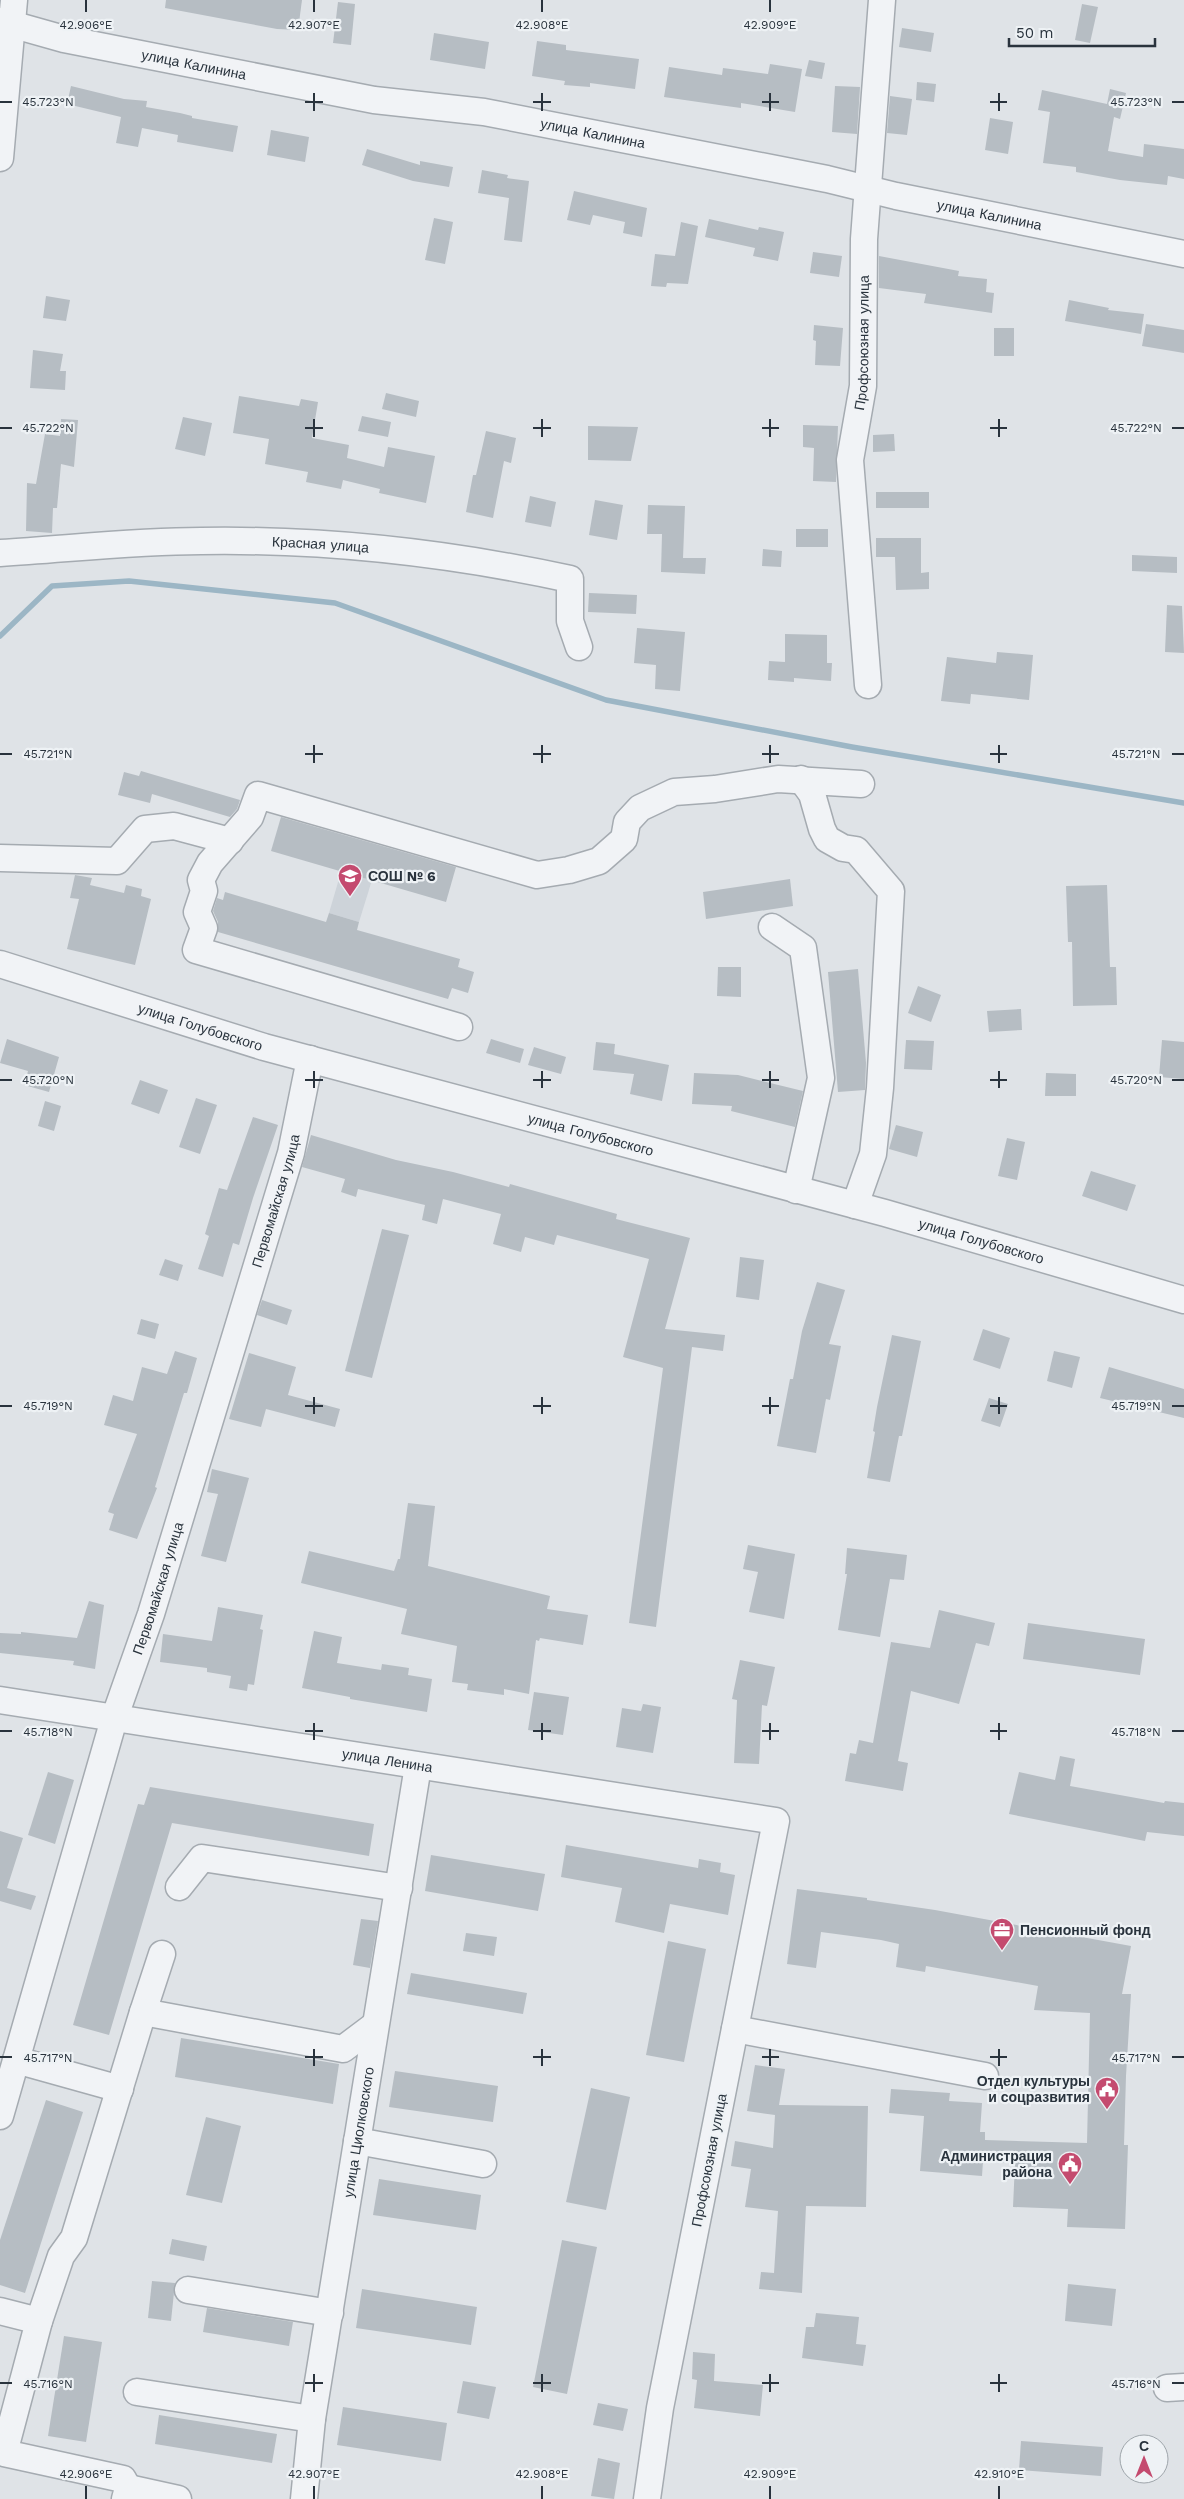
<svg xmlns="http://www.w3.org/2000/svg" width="1184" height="2499" font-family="'Work Sans',sans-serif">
  <rect width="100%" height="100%" fill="#dfe3e7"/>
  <path fill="#cdd3d9" d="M341 872 372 880 359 922 329 913Z"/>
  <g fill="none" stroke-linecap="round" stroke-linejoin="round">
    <path stroke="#9cb6c5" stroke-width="5.5" d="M0 636 52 586 129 581 335 603 606 700 852 747 1184 803"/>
  </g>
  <g fill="#b6bdc3">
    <path d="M166 0H302L298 30 277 29 165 8Z"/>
    <path d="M338 2 355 4 351 45 333 43Z"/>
    <path d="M1082 4 1098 7 1090 43 1075 40Z"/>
    <path d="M902 28 934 33 931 52 899 47Z"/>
    <path d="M434 33 489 42 485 69 430 60Z"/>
    <path d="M537 41 566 45V50L639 59 635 89 590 83V87L564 85 565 81 532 76Z"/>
    <path d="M809 60 825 63 822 79 805 76Z"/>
    <path d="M770 64 802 69 795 112 741 103V108L719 105 664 97 669 67 722 75 723 68 768 74Z"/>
    <path d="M917 82 936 84 934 102 916 100Z"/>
    <path d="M71 86 124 99 147 101 146 107 180 113 192 116V118L238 126 233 152 177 142 178 135 142 128 138 147 116 143 121 117 67 104Z"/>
    <path d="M835 86 860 87 857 134 832 132Z"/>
    <path d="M1110 89 1126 93 1120 119 1114 117 1108 151 1143 157 1144 144 1184 149V179L1168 176 1167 185 1120 180 1076 172V167L1043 163 1050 112 1038 110 1042 90 1107 104Z"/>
    <path d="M890 96 912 99 907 135 887 133Z"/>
    <path d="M990 118 1013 122 1008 154 985 150Z"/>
    <path d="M271 130 309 137 305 162 267 155Z"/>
    <path d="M367 149 420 165V161L453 167 449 187 413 181 362 165Z"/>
    <path d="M482 170 508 175 507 178 529 181 522 242 504 240 509 198 478 193Z"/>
    <path d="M574 191 647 208 642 237 623 233 625 222 593 215 590 225 567 220Z"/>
    <path d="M434 218 453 222 445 264 425 260Z"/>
    <path d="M709 219 758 230 759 227 784 232 778 261 753 256 755 248 705 237Z"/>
    <path d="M681 222 698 226 688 284 667 283 666 287 651 286 655 254 675 256Z"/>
    <path d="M813 252 842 256 839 277 810 273Z"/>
    <path d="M879 256 959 271 958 276 987 279 986 292 994 293 992 313 924 303 926 294 879 288Z"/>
    <path d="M46 296 70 300 66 321 43 318Z"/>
    <path d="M1069 300 1109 308 1108 310 1144 314 1141 334 1065 321Z"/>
    <path d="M1146 324 1184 330V353L1142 346Z"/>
    <path d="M814 325 843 328 840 366 815 365 816 341 813 340Z"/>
    <rect x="994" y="328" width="20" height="28"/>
    <path d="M33 350 63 354 60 371H66L65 390 30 388Z"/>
    <path d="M386 393 419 401 416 417 382 409Z"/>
    <path d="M239 396 299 406 301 399 318 402 312 438 349 445 347 458 384 467 388 447 435 456 426 503 379 493 380 489 343 480 341 489 306 482 308 472 265 464 269 439 233 433Z"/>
    <path d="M362 416 391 422 388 437 358 431Z"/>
    <path d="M183 417 212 423 205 456 175 449Z"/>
    <path d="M61 419 78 420 74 467 61 464 57 508H53L52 533 26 531 27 483 36 484 45 434 60 436Z"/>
    <path d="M803 425 838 426 836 482 813 481 814 448 803 447Z"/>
    <path d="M588 426 638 427 631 461 588 460Z"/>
    <path d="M486 431 516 438 511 463 504 461 493 518 466 512 473 475H476Z"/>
    <path d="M894 434 895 451 873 452V435Z"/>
    <rect x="876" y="492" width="53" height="16"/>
    <path d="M530 496 556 502 551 527 525 522Z"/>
    <path d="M595 500 623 505 617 540 589 535Z"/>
    <path d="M648 505 685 506 683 558H706L705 574 661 572 662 534H647Z"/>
    <rect x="796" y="529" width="32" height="18"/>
    <path d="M876 538H921V573L929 572V589L896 590 895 557H876Z"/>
    <path d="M763 549 782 551 781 567 762 566Z"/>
    <path d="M1132 555 1177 557V573L1132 571Z"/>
    <path d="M589 593 637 595 636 614 588 612Z"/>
    <path d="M1167 605 1182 606 1184 653 1165 652Z"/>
    <path d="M637 628 685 632 680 691 655 689 656 665 634 663Z"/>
    <path d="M785 634 827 635V663H832L831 681 794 678V682L768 680 769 661 785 662Z"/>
    <path d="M997 652 1033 655 1029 700 971 694 970 704 941 701 947 657 996 663Z"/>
    <path d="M141 771 240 800 237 809 230 817 152 794 150 803 118 795 124 772 139 776Z"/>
    <path d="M281 817 456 867 446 902 271 851Z"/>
    <path d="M75 875 92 878 90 885 124 893 126 885 142 889 141 896 151 899 135 965 67 949 79 899 70 898Z"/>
    <path d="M790 879 793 906 706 919 703 892Z"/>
    <path d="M1107 885 1110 967H1116L1117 1005 1073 1006 1072 942H1068L1066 886Z"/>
    <path d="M225 892 326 922 329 913 359 922 357 930 460 959 458 967 474 972 468 993 452 988 448 999 218 932V922L213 911 217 898 223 900Z"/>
    <path d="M718 967H741V997L717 996Z"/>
    <path d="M858 969 866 1063 865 1090 838 1092 828 972Z"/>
    <path d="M918 986 941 995 931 1022 908 1013Z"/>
    <path d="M1021 1009 1022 1030 989 1032 987 1011Z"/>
    <path d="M7 1039 59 1057 49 1092 24 1085 28 1071 0 1063Z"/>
    <path d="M491 1039 524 1049 520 1063 486 1053Z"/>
    <path d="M906 1040 934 1041 932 1070 904 1069Z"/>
    <path d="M1162 1040 1184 1042V1079L1159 1077Z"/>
    <path d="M596 1042 615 1044 614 1054 669 1065 662 1101 630 1094 634 1074 593 1070Z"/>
    <path d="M534 1047 566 1057 561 1074 528 1065Z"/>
    <path d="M694 1073 738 1075 803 1091 795 1127 731 1111 732 1106 692 1104Z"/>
    <path d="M1046 1073 1076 1074V1096H1045Z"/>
    <path d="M140 1080 168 1090 159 1114 131 1104Z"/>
    <path d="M196 1098 217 1105 200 1154 179 1147Z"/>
    <path d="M45 1101 61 1106 54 1131 38 1126Z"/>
    <path d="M253 1117 278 1125 253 1198 239 1245 233 1243 223 1277 198 1269 209 1236 205 1234 219 1188 227 1190Z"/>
    <path d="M896 1125 923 1132 917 1157 889 1149Z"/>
    <path d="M311 1135 396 1160 453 1172 509 1187 510 1184 617 1214 616 1219 690 1238 665 1329 725 1335 723 1351 692 1347 656 1627 629 1623 663 1368 623 1357 649 1259 557 1235 554 1245 525 1237 521 1252 493 1244 501 1214 443 1199 437 1224 422 1220 425 1205 358 1189 356 1197 341 1192 345 1179 302 1167Z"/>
    <path d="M1007 1138 1025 1142 1017 1180 998 1176Z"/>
    <path d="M1091 1171 1136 1185 1127 1211 1082 1196Z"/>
    <path d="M382 1229 409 1235 372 1378 345 1371Z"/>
    <path d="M740 1257 764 1260 759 1300 736 1297Z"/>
    <path d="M165 1259 183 1265 178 1281 159 1275Z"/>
    <path d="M817 1282 845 1290 829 1344 841 1346 830 1400 826 1399 816 1453 777 1446 790 1379H793L802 1331Z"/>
    <path d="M262 1300 292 1310 287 1325 257 1315Z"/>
    <path d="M141 1319 159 1324 155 1339 137 1334Z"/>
    <path d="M983 1329 1010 1338 1000 1369 973 1360Z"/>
    <path d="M892 1335 921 1341 902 1436H899L890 1482 867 1478 875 1432 873 1431 877 1407Z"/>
    <path d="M175 1351 197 1358 187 1393H184L155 1487 157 1488 137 1539 109 1530 114 1514 108 1512 137 1434 104 1425 113 1395 133 1401 142 1367 167 1374Z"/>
    <path d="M1054 1351 1080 1357 1072 1388 1047 1381Z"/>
    <path d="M249 1353 296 1367 288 1395 340 1409 335 1427 266 1409 261 1427 229 1419Z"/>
    <path d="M1109 1367 1184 1389V1418L1100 1398Z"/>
    <path d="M989 1398 1008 1404 1000 1427 981 1421Z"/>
    <path d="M212 1469 249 1478 226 1562 201 1556 218 1494 207 1492Z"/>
    <path d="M408 1503 435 1506 428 1566 550 1596 547 1609 588 1615 583 1645 540 1638 539 1641 536 1640 529 1694 504 1689V1695L467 1690 468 1684 452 1682 457 1646 401 1634 407 1609 301 1583 309 1551 394 1571 398 1559H400Z"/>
    <path d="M748 1545 795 1554 784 1619 749 1612 758 1572 743 1569Z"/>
    <path d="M847 1548 907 1555 904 1580 890 1579 880 1637 838 1630 847 1574H845Z"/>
    <path d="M89 1601 104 1605 95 1669 73 1665 74 1661 0 1653V1633L21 1634V1632L77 1638Z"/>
    <path d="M218 1607 263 1615 260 1629 263 1630 254 1685 248 1684 247 1691 229 1688 231 1676 207 1672V1668L160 1662 163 1634 212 1641Z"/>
    <path d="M939 1610 995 1623 989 1646 976 1643 959 1704 911 1691 898 1761 908 1763 903 1791 845 1781 850 1753 856 1754 859 1740 873 1743 891 1642 930 1648Z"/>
    <path d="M1028 1623 1145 1639 1140 1675 1023 1659Z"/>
    <path d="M314 1631 342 1637 337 1663 381 1670 382 1664 409 1668 408 1675 432 1679 427 1712 350 1699V1697L302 1688Z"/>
    <path d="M740 1660 775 1667 767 1706 762 1705 759 1764 734 1763 737 1700 732 1699Z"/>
    <path d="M534 1692 569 1697 563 1735 528 1730Z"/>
    <path d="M643 1704 661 1707 653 1753 616 1747 622 1708 641 1711Z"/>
    <path d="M1060 1756 1075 1759 1070 1786 1164 1803 1165 1801 1184 1803V1836L1147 1832 1145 1841 1009 1814 1019 1772 1055 1780Z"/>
    <path d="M48 1772 74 1780 55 1844 28 1835Z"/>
    <path d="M150 1787 374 1824 369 1856 172 1823 109 2035 73 2025 138 1804 144 1805Z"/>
    <path d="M0 1831 23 1838 7 1888 36 1896 31 1910 0 1901Z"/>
    <path d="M566 1845 698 1868 699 1859 721 1863 720 1872 735 1875 728 1915 670 1904 664 1933 615 1922 622 1888 561 1877Z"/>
    <path d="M431 1855 545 1874 538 1911 425 1891Z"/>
    <path d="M797 1889 867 1898V1900L935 1910 1131 1946 1122 1994H1131L1126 2076 1124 2145H1128L1125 2229 1067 2227 1068 2209 1013 2207 1015 2163 983 2161 982 2176 920 2171 924 2116 889 2113 891 2089 950 2093 949 2101 982 2103 980 2132H985V2140L1087 2143 1090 2013 1034 2010 1038 1986 926 1966 925 1972 896 1967 899 1944 881 1940 821 1932 816 1968 787 1964Z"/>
    <path d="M361 1919 378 1921 370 1968 353 1965Z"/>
    <path d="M466 1933 497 1937 494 1956 463 1951Z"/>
    <path d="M668 1941 706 1949 684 2062 646 2055Z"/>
    <path d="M411 1973 527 1993 523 2014 407 1994Z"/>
    <path d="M181 2038 339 2064 333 2104 175 2077Z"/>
    <path d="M755 2065 785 2069 779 2105 868 2106 866 2207 806 2206 802 2293 759 2289 761 2272 774 2273 778 2211 745 2207 751 2169 731 2166 735 2141 773 2148 775 2115 747 2111Z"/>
    <path d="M395 2071 498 2086 493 2122 389 2107Z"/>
    <path d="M591 2088 630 2097 606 2210 566 2202Z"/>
    <path d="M46 2100 83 2112 25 2293 0 2285V2240Z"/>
    <path d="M206 2117 241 2126 222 2203 186 2195Z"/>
    <path d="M379 2179 481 2195 476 2230 373 2215Z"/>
    <path d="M172 2239 207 2246 204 2261 169 2254Z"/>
    <path d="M562 2240 597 2247 567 2394 533 2387Z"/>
    <path d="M152 2281 175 2283 171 2321 148 2318Z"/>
    <path d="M1068 2284 1116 2289 1112 2326 1065 2321Z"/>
    <path d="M362 2289 477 2307 471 2345 356 2328Z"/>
    <path d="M207 2308 293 2322 289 2346 203 2332Z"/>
    <path d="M816 2313 859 2317 856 2344 866 2345 863 2366 802 2358 806 2327H814Z"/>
    <path d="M64 2336 102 2342 86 2442 48 2436Z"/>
    <path d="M693 2352 715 2354 714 2381 763 2385 760 2416 694 2408 697 2380 692 2379Z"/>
    <path d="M463 2381 496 2387 489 2419 457 2413Z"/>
    <path d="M598 2403 628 2409 623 2431 593 2425Z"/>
    <path d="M343 2407 447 2423 441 2461 337 2445Z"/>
    <path d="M159 2415 277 2434 272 2463 155 2444Z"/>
    <path d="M1021 2441 1103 2447 1101 2476 1019 2470Z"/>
    <path d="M598 2458 620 2463 614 2499 591 2496Z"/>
  </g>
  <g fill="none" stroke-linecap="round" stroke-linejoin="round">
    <defs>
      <g id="minor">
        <path id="s1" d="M0 21 64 39 374 100 484 112 827 179 896 196 1184 254"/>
        <path d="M0 158 14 0"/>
        <path id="s2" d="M0 553C67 549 134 541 201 541 324 539 449 553 570 579V621L579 647"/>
        <path id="s3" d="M868 685 850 460 863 386 864 239 882 0"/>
        <path d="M801 779 812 794 822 829 827 839 843 848 856 850 891 891 880 1088 873 1154 855 1205"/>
        <path d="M0 858 117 861 145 829 174 826 230 841"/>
        <path d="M772 927 803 948 821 1078 796 1190"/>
        <path id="s4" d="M0 964 264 1047 885 1213 1184 1300"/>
        <path d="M459 1027 196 950 204 928 197 912 204 891 201 880 210 863 250 817 258 795 537 875 569 870 599 861 624 839 627 822 640 808 674 792 715 789 778 779 861 784"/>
        <path id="s5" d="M0 1700 776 1821 660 2408 647 2499"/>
        <path d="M179 1887 202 1858 399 1888"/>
        <path d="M162 1954 143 2012 343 2049 375 2025"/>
        <path d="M735 2029 985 2076"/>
        <path d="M16 2060 120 2089"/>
        <path id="s6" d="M0 2116 114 1719 151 1614 291 1153 310 1059"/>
        <path d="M357 2141 483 2164"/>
        <path d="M188 2290 330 2313"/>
        <path d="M0 2311 39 2321 4 2453 123 2479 128 2488 125 2499"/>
        <path d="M39 2321 61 2256 74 2238 143 2012"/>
        <path d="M1167 2388 1184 2387"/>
        <path d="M137 2392 312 2419"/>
        <path d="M128 2488 178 2499"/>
        <path id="s7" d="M304 2499 312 2419 418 1766"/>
      </g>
    </defs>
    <use href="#minor" stroke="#a5abb1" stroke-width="29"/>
    <use href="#minor" stroke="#f1f3f6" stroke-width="26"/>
  </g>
  <path fill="none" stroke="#29333d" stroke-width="2" d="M86 0V12M314 0V12M542 0V12M770 0V12M314 93V111M542 93V111M770 93V111M999 93V111M0 102H12M305 102H323M533 102H551M762 102H779M990 102H1007M1172 102H1184M314 419V437M542 419V437M770 419V437M999 419V437M0 428H12M305 428H323M533 428H551M762 428H779M990 428H1007M1172 428H1184M314 745V763M542 745V763M770 745V763M999 745V763M0 754H12M305 754H323M533 754H551M762 754H779M990 754H1007M1172 754H1184M314 1071V1088M542 1071V1088M770 1071V1088M999 1071V1088M0 1080H12M305 1080H323M533 1080H551M762 1080H779M990 1080H1007M1172 1080H1184M314 1397V1414M542 1397V1414M770 1397V1414M999 1397V1414M0 1406H12M305 1406H323M533 1406H551M762 1406H779M990 1406H1007M1172 1406H1184M314 1723V1740M542 1723V1740M770 1723V1740M999 1723V1740M0 1731H12M305 1731H323M533 1731H551M762 1731H779M990 1731H1007M1172 1731H1184M314 2049V2066M542 2049V2066M770 2049V2066M999 2049V2066M0 2057H12M305 2057H323M533 2057H551M762 2057H779M990 2057H1007M1172 2057H1184M314 2374V2392M542 2374V2392M770 2374V2392M999 2374V2392M0 2383H12M305 2383H323M533 2383H551M762 2383H779M990 2383H1007M1172 2383H1184M86 2486V2499M314 2486V2499M542 2486V2499M770 2486V2499M999 2486V2499"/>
  <defs>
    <symbol id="school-pin" viewBox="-11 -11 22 30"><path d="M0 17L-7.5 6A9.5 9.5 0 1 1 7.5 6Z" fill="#c44b6f" stroke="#eef2f5"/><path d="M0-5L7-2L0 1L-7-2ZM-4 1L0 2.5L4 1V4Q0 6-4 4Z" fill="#fff"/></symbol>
    <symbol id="office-pin" viewBox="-11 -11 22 30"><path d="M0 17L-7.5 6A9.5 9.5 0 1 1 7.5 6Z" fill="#c44b6f" stroke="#eef2f5"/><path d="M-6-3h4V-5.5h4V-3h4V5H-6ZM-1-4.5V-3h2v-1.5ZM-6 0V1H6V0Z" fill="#fff"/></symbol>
    <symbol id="civic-pin" viewBox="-11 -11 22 30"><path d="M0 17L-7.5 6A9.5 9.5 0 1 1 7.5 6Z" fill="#c44b6f" stroke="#eef2f5"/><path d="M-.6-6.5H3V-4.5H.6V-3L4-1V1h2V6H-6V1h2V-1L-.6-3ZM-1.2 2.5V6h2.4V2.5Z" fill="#fff"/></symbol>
  </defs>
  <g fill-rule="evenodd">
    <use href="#school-pin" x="336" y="862" width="28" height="38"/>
    <use href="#office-pin" x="988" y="1916" width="28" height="38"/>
    <use href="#civic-pin" x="1093" y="2075" width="28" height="38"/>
    <use href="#civic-pin" x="1056" y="2150" width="28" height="38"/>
  </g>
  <g text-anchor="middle" stroke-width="4.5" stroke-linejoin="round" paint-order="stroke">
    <g font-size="14" fill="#29333d" stroke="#eef2f5">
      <text dy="5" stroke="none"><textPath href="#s1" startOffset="199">улица Калинина</textPath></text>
      <text dy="5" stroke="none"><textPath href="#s1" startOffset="604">улица Калинина</textPath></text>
      <text dy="5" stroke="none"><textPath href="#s1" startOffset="1009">улица Калинина</textPath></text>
      <text dy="5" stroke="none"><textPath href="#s3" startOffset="344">Профсоюзная улица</textPath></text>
      <text dy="5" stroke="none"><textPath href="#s2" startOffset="321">Красная улица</textPath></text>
      <text dy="5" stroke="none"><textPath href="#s4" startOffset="210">улица Голубовского</textPath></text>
      <text dy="5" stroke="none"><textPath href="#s4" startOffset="615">улица Голубовского</textPath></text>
      <text dy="5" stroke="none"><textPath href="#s6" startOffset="956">Первомайская улица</textPath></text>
      <text dy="5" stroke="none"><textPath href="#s4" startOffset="1020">улица Голубовского</textPath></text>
      <text dy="5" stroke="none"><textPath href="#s6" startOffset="551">Первомайская улица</textPath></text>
      <text dy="5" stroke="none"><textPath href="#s5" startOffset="392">улица Ленина</textPath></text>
      <text dy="5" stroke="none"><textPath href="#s7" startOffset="371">улица Циолковского</textPath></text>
      <text transform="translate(709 2160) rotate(-79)" y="5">Профсоюзная улица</text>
    </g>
    <g font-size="14" font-weight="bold" fill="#29333d" stroke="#eef2f5" text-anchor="start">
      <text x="368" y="881">СОШ № 6</text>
      <text x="1020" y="1935">Пенсионный фонд</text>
      <text x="1090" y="2086" text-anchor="end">Отдел культуры<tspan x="1090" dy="16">и соцразвития</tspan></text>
      <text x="1052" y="2161" text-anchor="end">Администрация<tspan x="1052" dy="16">района</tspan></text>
    </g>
  </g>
  <g font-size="12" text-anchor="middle" fill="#29333d" stroke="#eef2f5" stroke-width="4.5" stroke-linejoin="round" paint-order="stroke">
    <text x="86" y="29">42.906°E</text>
    <text x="314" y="29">42.907°E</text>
    <text x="542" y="29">42.908°E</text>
    <text x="770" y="29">42.909°E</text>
    <text x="48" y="106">45.723°N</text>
    <text x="1136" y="106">45.723°N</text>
    <text x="48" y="432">45.722°N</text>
    <text x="1136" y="432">45.722°N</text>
    <text x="48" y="758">45.721°N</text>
    <text x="1136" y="758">45.721°N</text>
    <text x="48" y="1084">45.720°N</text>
    <text x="1136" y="1084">45.720°N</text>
    <text x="48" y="1410">45.719°N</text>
    <text x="1136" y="1410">45.719°N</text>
    <text x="48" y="1736">45.718°N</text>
    <text x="1136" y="1736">45.718°N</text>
    <text x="48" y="2062">45.717°N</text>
    <text x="1136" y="2062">45.717°N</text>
    <text x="48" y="2388">45.716°N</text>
    <text x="1136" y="2388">45.716°N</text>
    <text x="86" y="2478">42.906°E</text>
    <text x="314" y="2478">42.907°E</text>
    <text x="542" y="2478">42.908°E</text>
    <text x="770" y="2478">42.909°E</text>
    <text x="999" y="2478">42.910°E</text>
  </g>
  <g transform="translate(1144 2459)"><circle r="24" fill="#eef2f5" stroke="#9fa6ab"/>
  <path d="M0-4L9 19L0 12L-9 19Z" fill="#c44b6f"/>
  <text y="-8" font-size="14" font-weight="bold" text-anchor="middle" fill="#29333d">С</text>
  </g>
  <path d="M1009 38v8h146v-8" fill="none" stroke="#29333d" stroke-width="2.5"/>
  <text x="1016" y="38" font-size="15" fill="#29333d" stroke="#eef2f5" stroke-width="4" paint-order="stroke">50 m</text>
</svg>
